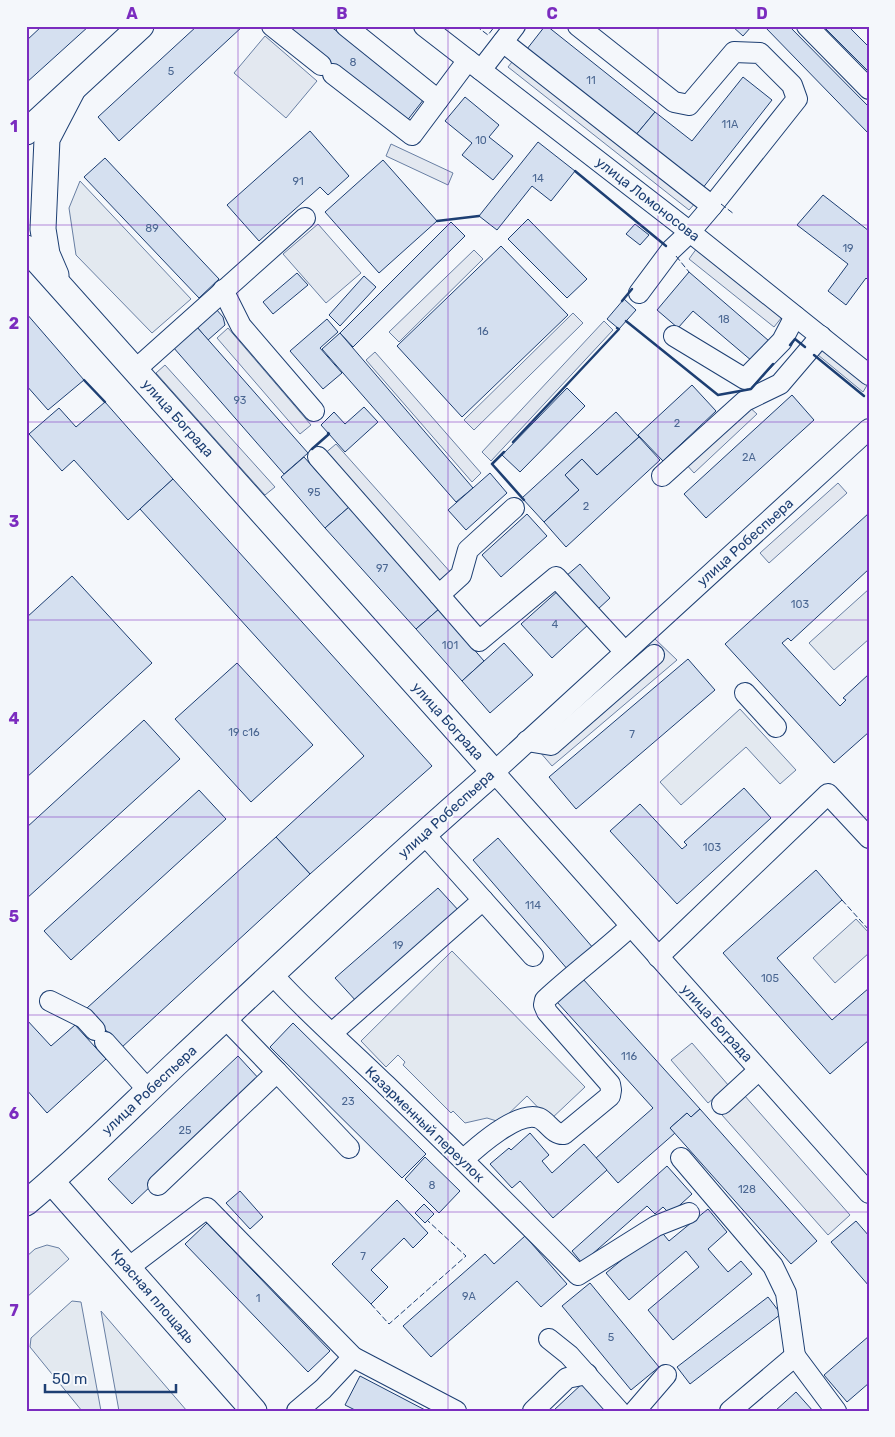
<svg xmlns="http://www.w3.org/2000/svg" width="895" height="1437" font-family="Rubik,sans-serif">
  <rect width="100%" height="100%" fill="#f4f7fb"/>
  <g fill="#e3e9f0" stroke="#687fa3">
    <path d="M80 181 191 299 152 333 76 255 69 208Z"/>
    <path d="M869 589V639L834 670 809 643Z"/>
    <path d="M740 709 796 770 780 784 746 747 681 805 660 782Z"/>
    <path d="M856 919 869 933V953L835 983 813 958Z"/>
    <path d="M452 951 585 1087 550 1120 527 1096 500 1122 487 1118 465 1123 453 1111 451 1113 403 1065 405 1062 398 1055 386 1067 361 1041Z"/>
    <path d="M47 1245 59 1248 69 1259 26 1298V1257L35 1249Z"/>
    <path d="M72 1301 81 1302 101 1411H82L30 1347 31 1338Z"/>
    <path d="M101 1311 187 1411H119Z"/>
  </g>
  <g fill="#e3e8f0" stroke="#687fa3">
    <path d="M265 36 317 81 286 118 234 73Z"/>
    <path d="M516 57 697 201 689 210 508 67Z"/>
    <path d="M391 144 453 173 448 185 386 156Z"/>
    <path d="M318 224 361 273 326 303 283 254Z"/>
    <path d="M697 248 782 317 774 327 689 259Z"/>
    <path d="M474 250 483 259 399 342 389 332Z"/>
    <path d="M573 313 583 323 474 430 464 420Z"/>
    <path d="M604 321 613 330 491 461 482 452Z"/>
    <path d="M228 328 311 425 300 434 217 338Z"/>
    <path d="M825 346 869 382 863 392 818 355Z"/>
    <path d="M375 352 481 473 472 482 366 360Z"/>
    <path d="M165 365 275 487 265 495 156 373Z"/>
    <path d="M747 405 757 414 694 473 685 463Z"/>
    <path d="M336 444 452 574 440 585 323 455Z"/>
    <path d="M838 483 847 493 769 563 760 553Z"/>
    <path d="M654 638 677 660 552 766 527 737Z"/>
    <path d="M692 1043 729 1086 708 1103 671 1060Z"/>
    <path d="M744 1095 850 1215 828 1235 722 1115Z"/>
  </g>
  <g fill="#d5e0f0" stroke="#1d3f73">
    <path d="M42 26H89L26 83V41Z"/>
    <path d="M197 26H243L119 141 98 117Z"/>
    <path d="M282 26H330L424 99 406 122Z"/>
    <path d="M545 26H547L655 112 635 136 527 49Z"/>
    <path d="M732 26H751V27L743 36Z"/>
    <path d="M764 26H789L869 107V134Z"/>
    <path d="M823 26 849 27 869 47V72Z"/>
    <path d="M743 77 772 100 702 189 635 136 655 112 692 141Z"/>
    <path d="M465 97 499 125 489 137 513 156 493 180 462 155 472 143 445 121Z"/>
    <path d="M310 131 349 176 328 195 320 187 259 241 227 205Z"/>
    <path d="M538 142 575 171 551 201 532 186 497 230 479 216Z"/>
    <path d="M105 158 219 279 199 298 84 177Z"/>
    <path d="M383 160 437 221 379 273 325 212Z"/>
    <path d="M823 195 869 231V281L866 278 846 305 828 291 848 264 797 225Z"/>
    <path d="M528 219 587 279 567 298 508 239Z"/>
    <path d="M451 222 465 236 353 347 340 333Z"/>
    <path d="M635 224 649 235 640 245 626 234Z"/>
    <path d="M501 246 568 315 462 417 397 346Z"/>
    <path d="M689 272 769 341 752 361 693 311 678 328 657 310Z"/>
    <path d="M297 273 308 285 273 314 263 302Z"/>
    <path d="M364 276 376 287 340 326 329 315Z"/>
    <path d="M624 299 636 310 619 329 607 319Z"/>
    <path d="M216 309 223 317 225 325 208 340 196 326Z"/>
    <path d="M26 313 84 380 48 410 26 385Z"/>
    <path d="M327 319 338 332 320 348 342 373 323 389 290 351Z"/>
    <path d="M196 326 308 453 284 474 173 347Z"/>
    <path d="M340 333 473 488 456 502 322 349Z"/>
    <path d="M692 385 716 411 663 461 638 435Z"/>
    <path d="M567 388 585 406 520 472 502 455Z"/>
    <path d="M792 395 814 420 706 518 684 494Z"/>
    <path d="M105 402 173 479 128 520 74 460 62 471 29 434 59 408 76 427Z"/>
    <path d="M364 407 378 422 345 452 321 425 334 412 345 424Z"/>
    <path d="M616 412 639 437 597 475 582 459 565 475 579 490 544 522 522 498Z"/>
    <path d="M639 437 660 460 566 547 544 522 579 490 565 475 582 459 597 475Z"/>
    <path d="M304 457 349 507 325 528 281 477Z"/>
    <path d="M490 473 507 493 466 530 448 510Z"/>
    <path d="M173 479 432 766 310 874 276 837 364 756 140 509Z"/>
    <path d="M349 507 439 609 416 629 325 528Z"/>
    <path d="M869 513V569L791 641 788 638 782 643 840 706 846 700 843 698 869 674V732L834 763 725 644Z"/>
    <path d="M527 514 547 536 501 577 482 555Z"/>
    <path d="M580 564 610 598 597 610 566 576Z"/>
    <path d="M72 576 152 663 26 778V618Z"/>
    <path d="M559 590 589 624 552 658 521 624Z"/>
    <path d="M439 609 484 661 462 681 416 629Z"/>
    <path d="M504 643 533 675 490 713 462 681Z"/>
    <path d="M688 659 715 690 576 809 549 777Z"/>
    <path d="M237 663 313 745 251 802 175 719Z"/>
    <path d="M144 720 180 759 26 899V828Z"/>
    <path d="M744 788 771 818 677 904 610 831 640 804 682 849 687 845 684 842Z"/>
    <path d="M199 790 226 819 71 960 44 931Z"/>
    <path d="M276 837 310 874 121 1048 87 1008Z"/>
    <path d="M498 838 594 949 569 971 473 860Z"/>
    <path d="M816 870 842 900 777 958 832 1020 869 988V1040L830 1074 723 953Z"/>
    <path d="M438 888 460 912 357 1002 335 978Z"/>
    <path d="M583 979 700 1109 691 1117 687 1113 670 1128 675 1133 618 1183 596 1158 653 1108 557 1002Z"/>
    <path d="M26 1019 51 1046 75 1025 106 1059 47 1113 26 1089Z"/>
    <path d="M293 1023 426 1154 402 1178 270 1047Z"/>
    <path d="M238 1056 261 1081 132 1204 108 1179Z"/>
    <path d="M700 1109 817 1241 791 1264 670 1128 687 1113 691 1117Z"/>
    <path d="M530 1133 549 1155 542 1161 552 1173 584 1144 607 1170 553 1218 520 1181 512 1188 490 1164 509 1148 511 1150Z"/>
    <path d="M425 1157 460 1191 439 1213 405 1179Z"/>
    <path d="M667 1166 692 1194 670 1214 663 1207 655 1214 647 1206 582 1263 572 1251Z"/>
    <path d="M240 1191 263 1217 250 1229 226 1203Z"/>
    <path d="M397 1200 428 1233 413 1248 404 1238 371 1270 388 1287 371 1304 332 1264Z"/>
    <path d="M424 1204 434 1214 425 1223 415 1213Z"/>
    <path d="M708 1209 727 1232 708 1249 728 1272 741 1261 752 1274 673 1340 648 1310 699 1267 686 1251 629 1300 606 1273 659 1229 669 1241Z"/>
    <path d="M856 1221 869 1236V1286L831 1242Z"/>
    <path d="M207 1223 330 1351 308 1372 185 1244Z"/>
    <path d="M525 1236 567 1284 541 1307 517 1281 431 1357 403 1326 485 1254 494 1264Z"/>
    <path d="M590 1283 659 1367 631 1390 562 1306Z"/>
    <path d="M768 1297 781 1314 690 1384 677 1367Z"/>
    <path d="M869 1336V1383L847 1402 824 1375Z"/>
    <path d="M360 1376 427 1411H357L345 1405Z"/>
    <path d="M584 1382 606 1408 603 1411H553Z"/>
    <path d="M796 1392 813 1411H775Z"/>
  </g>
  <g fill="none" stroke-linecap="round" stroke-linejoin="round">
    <defs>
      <g id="minor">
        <path d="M272 26 321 65"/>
        <path d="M346 26 438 100"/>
        <path d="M424 26 690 232 869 375"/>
        <path d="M578 26 674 102 689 105 734 52 760 53 792 85 797 99 712 206 690 232 671 250 639 293"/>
        <path d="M807 26 869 89"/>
        <path d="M503 42 712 206"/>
        <path d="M481 70 515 26"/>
        <path d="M333 74 412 135 468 60"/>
        <path d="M223 290 241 326 314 411"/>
        <path d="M674 336 745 379 782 341 795 316"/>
        <path d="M135 370 305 218"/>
        <path d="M869 429 494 772 869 1193"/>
        <path d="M318 457 439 595 461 575 468 550 514 508"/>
        <path d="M662 476 745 401 780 384 821 336"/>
        <path d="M439 595 479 641 556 577 625 652"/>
        <path d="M745 693 776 727"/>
        <path d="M527 741 551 745 654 655"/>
        <path d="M423 833 483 900"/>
        <path d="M658 957 828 794 869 838"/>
        <path d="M272 974C307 1013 348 1048 386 1085 451 1148 515 1211 578 1275L656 1226 689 1213"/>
        <path d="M50 1001 84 1018 95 1030"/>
        <path d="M332 1033 483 900 533 956"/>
        <path d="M105 1042 148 1090"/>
        <path d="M277 1072 349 1148"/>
        <path d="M722 1104 759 1070"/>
        <path d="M681 1158 773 1266 786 1293 795 1356"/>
        <path d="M463 1160C477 1147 518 1110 539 1118 548 1122 553 1135 564 1134L610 1096 611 1090 610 1084 547 1012 544 1005 545 1000C573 974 603 952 631 926"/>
        <path d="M158 1185 277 1072 225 1018"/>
        <path d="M128 1268 207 1208 353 1357 456 1411"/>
        <path d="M549 1339 569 1355 619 1411"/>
        <path d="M297 1411 323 1389 353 1357"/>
        <path d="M533 1411 567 1378 587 1374"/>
        <path d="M635 1411 666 1375"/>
        <path d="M730 1411 795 1356 836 1411"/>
      </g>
      <g id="major">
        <path d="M26 132 141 26"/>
        <path d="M26 248 494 772C386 866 283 964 179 1061 128 1109 79 1159 26 1203"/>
        <path d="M56 275 47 254 43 229 47 139 72 91"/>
        <path d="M52 1182 254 1411"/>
      </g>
    </defs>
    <use href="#minor" stroke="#1d3f73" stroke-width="22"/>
    <use href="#major" stroke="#1d3f73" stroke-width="27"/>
    <use href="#minor" stroke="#f4f7fb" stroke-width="20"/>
    <use href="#major" stroke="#f4f7fb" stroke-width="25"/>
    <g stroke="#1d3f73" stroke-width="1" stroke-dasharray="6 2.5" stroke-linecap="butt">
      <path d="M476 26 488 35 495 26"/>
      <path d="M721 204 734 214"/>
      <path d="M676 256 689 272"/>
      <path d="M842 900 869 930"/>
      <path d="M371 1304 389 1324 466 1256 428 1221"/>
    </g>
    <g stroke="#1d3f73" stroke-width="2.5">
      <path d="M575 171 666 246"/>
      <path d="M437 221 479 216"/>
      <path d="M622 301 632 289"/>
      <path d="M626 321 718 395 751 389 773 364"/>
      <path d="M790 345 795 339 805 347"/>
      <path d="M814 355 864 396"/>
      <path d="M84 380 105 402"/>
      <path d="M513 442 619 329 617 328"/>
      <path d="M312 449 329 434 328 433"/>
      <path d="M504 452 492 464 524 500"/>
    </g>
  </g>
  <path fill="none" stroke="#7b2cbf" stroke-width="1" stroke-opacity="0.55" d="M238 26V1411M448 26V1411M658 26V1411M26 225H869M26 422H869M26 620H869M26 817H869M26 1015H869M26 1212H869"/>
  <g text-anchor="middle" stroke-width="4" stroke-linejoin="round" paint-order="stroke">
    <g font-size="11" fill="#4b6792">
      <text x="353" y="66">8</text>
      <text x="171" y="75">5</text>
      <text x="591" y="84">11</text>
      <text x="730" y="128">11А</text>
      <text x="481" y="144">10</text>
      <text x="538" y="182">14</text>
      <text x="298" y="185">91</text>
      <text x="152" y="232">89</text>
      <text x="848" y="252">19</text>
      <text x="724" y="323">18</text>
      <text x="483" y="335">16</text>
      <text x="240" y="404">93</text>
      <text x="677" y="427">2</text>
      <text x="749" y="461">2А</text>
      <text x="314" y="496">95</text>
      <text x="586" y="510">2</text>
      <text x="382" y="572">97</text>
      <text x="800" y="608">103</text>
      <text x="555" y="628">4</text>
      <text x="450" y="649">101</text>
      <text x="244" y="736">19 с16</text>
      <text x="632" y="738">7</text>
      <text x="712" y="851">103</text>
      <text x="533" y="909">114</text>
      <text x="398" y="949">19</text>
      <text x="770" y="982">105</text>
      <text x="629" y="1060">116</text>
      <text x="348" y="1105">23</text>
      <text x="185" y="1134">25</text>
      <text x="432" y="1189">8</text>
      <text x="747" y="1193">128</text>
      <text x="363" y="1260">7</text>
      <text x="469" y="1300">9А</text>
      <text x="258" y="1302">1</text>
      <text x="611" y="1341">5</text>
    </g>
    <g font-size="14" fill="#1d3f73" stroke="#f4f7fb">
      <text transform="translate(648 199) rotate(38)" y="5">улица Ломоносова</text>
      <text transform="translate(178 418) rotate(48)" y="5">улица Бограда</text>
      <text transform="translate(745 542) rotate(-42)" y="5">улица Робеспьера</text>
      <text transform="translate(448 721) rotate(48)" y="5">улица Бограда</text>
      <text transform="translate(446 814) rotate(-42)" y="5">улица Робеспьера</text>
      <text transform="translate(717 1023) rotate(48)" y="5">улица Бограда</text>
      <text transform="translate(149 1090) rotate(-43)" y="5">улица Робеспьера</text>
      <text transform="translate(425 1124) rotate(44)" y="5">Казарменный переулок</text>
      <text transform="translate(153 1296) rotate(49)" y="5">Красная площадь</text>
    </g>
  </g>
  <rect width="895" height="1437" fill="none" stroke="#f4f7fb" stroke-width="55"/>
  <path d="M45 1384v8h131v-8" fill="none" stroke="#1d3f73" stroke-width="2.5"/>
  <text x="52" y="1384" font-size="15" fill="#1d3f73" stroke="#f4f7fb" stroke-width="4" paint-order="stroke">50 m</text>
  <rect x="28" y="28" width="840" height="1382" fill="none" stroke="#7b2cbf" stroke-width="2"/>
  <g font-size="16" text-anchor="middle" font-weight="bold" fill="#7b2cbf">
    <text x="132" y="19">A</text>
    <text x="342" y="19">B</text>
    <text x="552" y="19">C</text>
    <text x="762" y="19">D</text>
    <text x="14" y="132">1</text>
    <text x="14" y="329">2</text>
    <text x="14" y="527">3</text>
    <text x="14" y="724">4</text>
    <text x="14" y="922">5</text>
    <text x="14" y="1119">6</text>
    <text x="14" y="1316">7</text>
  </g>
</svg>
